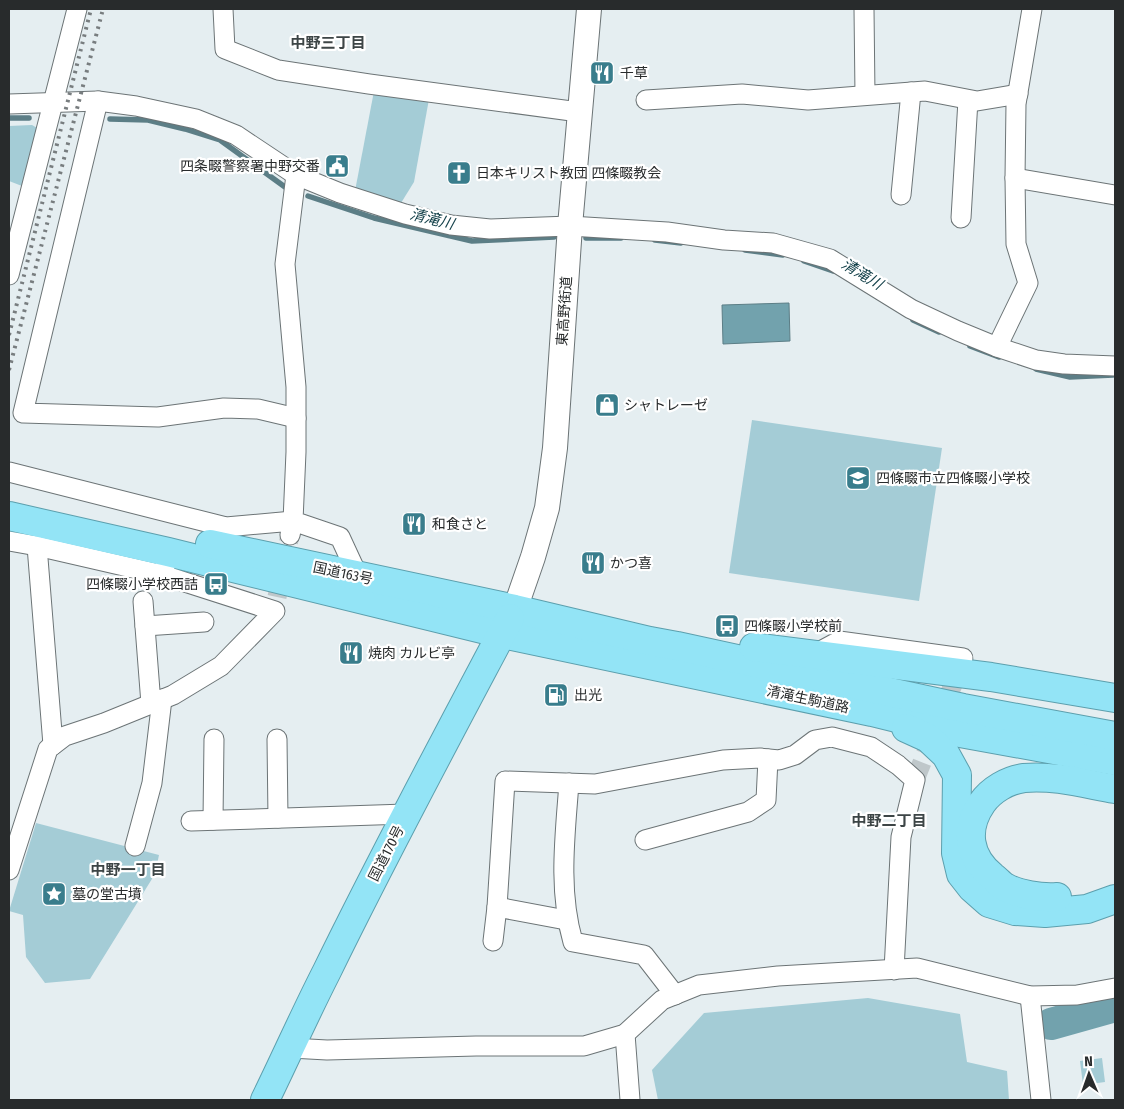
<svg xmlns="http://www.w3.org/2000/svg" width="1124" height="1109" font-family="'Fira Sans Condensed','Noto Sans JP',sans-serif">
  <rect width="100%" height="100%" fill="#e5eef1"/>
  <g fill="#a4ccd6">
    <path d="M374 91 429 99 414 182 401 203 355 191Z"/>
    <path d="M32 125 39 129 22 186 9 181V126Z"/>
    <path d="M752 420 942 448 919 601 729 573Z"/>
    <path d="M36 823 159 855 155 874 90 979 45 983 26 957 23 915 9 911Z"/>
    <path d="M868 998 960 1014 967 1062 1007 1071 1009 1100H658L652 1070 704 1013Z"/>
    <path d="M1102 1058 1105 1082 1083 1085 1080 1061Z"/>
  </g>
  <path fill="#72a2ad" stroke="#5c7e86" d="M789 303 790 341 723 344 722 305Z"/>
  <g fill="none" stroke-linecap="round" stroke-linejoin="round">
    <g stroke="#5c7e86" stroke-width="5.5">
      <path d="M9 118H29"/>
      <path d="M110 119 148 120 185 129 220 140 285 187"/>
      <path d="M308 196 374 218 472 241 554 237"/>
      <path d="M586 238H621"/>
      <path d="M655 240 681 243"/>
      <path d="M745 250 783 255"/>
      <path d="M804 261 833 271"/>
      <path d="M913 320 939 332"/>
      <path d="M970 346 999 357"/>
      <path d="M1036 369 1070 377 1113 375"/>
    </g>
    <path stroke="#72a2ad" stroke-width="32" d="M1051 1024 1115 1006"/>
    <g stroke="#bfc7ca" stroke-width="19" stroke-dasharray="19 9" stroke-linecap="butt">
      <path d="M277 597 290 535"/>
      <path d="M915 780 962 662"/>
    </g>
    <defs>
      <g id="minor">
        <path d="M223 9 225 49 278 70 369 84 579 112"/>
        <path d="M864 9 865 95"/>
        <path d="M646 100 742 94 808 100 925 91 977 101 1018 94"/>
        <path d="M98 101 23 413 158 417 224 408 258 409 296 418"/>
        <path d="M9 104 98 101 136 106 196 119 236 135 296 175 340 193 405 214 451 225 490 229 570 226 667 232 724 240 773 243 830 259 911 309 958 331 997 347 1036 360 1064 364 1115 366"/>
        <path d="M296 175 285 264 296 387V452L293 521 340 537 358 576"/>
        <path d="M1015 178 1115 195"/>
        <path d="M901 195 911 92"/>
        <path d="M961 218 968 100"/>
        <path d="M9 275 77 9"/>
        <path d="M997 347 1028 283 1016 244 1015 178 1016 104 1032 9"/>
        <path d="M9 472 226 527 293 521 290 535"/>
        <path d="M9 541 37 546 163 575"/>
        <path d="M37 546 53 745"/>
        <path d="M143 601 151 704"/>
        <path d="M145 626 204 622"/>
        <path d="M815 654 839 641 963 658"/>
        <path d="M277 739 278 818"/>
        <path d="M569 783C565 836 558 890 573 942L644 955 675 995"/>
        <path d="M213 820 214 739"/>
        <path d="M191 821 406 814"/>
        <path d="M645 840 748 812 766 800 768 759"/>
        <path d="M135 846 152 783 162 699"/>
        <path d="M9 870 48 749 65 736 104 723 173 695 221 666 275 611 163 575 168 552"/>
        <path d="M497 907 566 920"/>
        <path d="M493 941 497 907 505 781 595 784 723 760 760 758 779 760 795 755 815 740 832 737 871 747 898 765 915 780 901 837 894 970"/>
        <path d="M1030 996 1041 1100"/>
        <path d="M625 1034 630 1100"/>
        <path d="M291 1048 327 1050 476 1046H584L625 1034 662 1000 699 985 778 976 917 968 1030 996 1077 995 1115 988"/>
      </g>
      <path id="tertiary" d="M515 609 533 557 547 508 555 448 570 226 589 9"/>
      <g id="trunk">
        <path d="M9 516 168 552 502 634 872 712 949 731 1115 761"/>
        <path d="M210 544 515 609 650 641 677 646 963 708 1115 736"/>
        <path d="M754 647 991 677 1115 698"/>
        <path d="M906 728 928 738 946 755 957 775 956 853 961 874 972 888 989 903 1015 911 1045 913 1087 909 1115 899"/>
        <path d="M1057 897C1041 898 1019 895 1005 887 1001 885 997 880 993 877 968 857 964 829 982 803 991 790 1008 780 1024 778 1054 775 1086 784 1115 789"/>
        <path d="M265 1100C286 1057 305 1014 327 971 385 852 448 735 510 618"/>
      </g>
    </defs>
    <use href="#minor" stroke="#6c7476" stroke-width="21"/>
    <use href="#tertiary" stroke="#6c7476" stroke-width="26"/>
    <use href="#trunk" stroke="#5c9fad" stroke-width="30"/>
    <use href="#minor" stroke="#fff" stroke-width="19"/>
    <use href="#tertiary" stroke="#fff" stroke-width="24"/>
    <use href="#trunk" stroke="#93e4f6" stroke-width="28"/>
    <g stroke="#787d7f" stroke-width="4" stroke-dasharray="2.5 5" stroke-linecap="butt">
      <path d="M9 335 91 9"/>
      <path d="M9 370 103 9"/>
    </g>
  </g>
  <defs>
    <symbol id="restaurant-square" viewBox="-11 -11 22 22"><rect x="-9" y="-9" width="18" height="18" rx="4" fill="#397d8c" stroke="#fff"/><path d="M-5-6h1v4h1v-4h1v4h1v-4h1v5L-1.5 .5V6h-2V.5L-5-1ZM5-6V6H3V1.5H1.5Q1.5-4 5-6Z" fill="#fff"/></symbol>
    <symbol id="civic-square" viewBox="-11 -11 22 22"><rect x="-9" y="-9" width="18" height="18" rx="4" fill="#397d8c" stroke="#fff"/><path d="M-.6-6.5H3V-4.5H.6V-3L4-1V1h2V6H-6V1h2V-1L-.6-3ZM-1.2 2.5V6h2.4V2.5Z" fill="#fff"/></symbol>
    <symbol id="church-square" viewBox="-11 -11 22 22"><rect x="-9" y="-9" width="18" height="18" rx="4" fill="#397d8c" stroke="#fff"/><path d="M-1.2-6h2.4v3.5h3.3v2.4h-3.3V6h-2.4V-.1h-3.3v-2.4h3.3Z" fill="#fff"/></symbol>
    <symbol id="shop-square" viewBox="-11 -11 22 22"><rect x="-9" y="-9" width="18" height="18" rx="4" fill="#397d8c" stroke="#fff"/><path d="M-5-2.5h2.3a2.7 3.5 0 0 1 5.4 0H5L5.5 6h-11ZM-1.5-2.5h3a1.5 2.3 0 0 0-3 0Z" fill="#fff"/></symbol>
    <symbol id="school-square" viewBox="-11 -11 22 22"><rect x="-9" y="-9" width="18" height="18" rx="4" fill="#397d8c" stroke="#fff"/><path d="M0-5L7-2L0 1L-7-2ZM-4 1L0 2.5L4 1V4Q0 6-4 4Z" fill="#fff"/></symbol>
    <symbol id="bus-square" viewBox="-11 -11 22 22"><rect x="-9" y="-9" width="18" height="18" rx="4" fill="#397d8c" stroke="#fff"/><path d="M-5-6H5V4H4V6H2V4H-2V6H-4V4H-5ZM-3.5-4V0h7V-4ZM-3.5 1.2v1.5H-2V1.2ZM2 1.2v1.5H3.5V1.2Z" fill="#fff"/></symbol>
    <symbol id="fuel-square" viewBox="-11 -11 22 22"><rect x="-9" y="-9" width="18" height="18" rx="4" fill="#397d8c" stroke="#fff"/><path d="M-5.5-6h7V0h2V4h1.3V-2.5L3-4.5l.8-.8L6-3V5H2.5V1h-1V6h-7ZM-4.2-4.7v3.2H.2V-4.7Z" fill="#fff"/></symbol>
    <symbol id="sight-square" viewBox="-11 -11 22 22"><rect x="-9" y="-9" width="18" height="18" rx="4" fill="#397d8c" stroke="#fff"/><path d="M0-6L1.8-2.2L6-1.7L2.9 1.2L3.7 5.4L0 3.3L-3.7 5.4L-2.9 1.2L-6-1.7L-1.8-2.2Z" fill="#fff"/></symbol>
  </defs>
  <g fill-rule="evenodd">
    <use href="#restaurant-square" x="588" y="59" width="28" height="28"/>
    <use href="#civic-square" x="323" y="152" width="28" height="28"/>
    <use href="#church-square" x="445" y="159" width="28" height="28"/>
    <use href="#shop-square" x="593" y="391" width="28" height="28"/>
    <use href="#school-square" x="844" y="464" width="28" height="28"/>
    <use href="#restaurant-square" x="400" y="510" width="28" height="28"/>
    <use href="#restaurant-square" x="579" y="549" width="28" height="28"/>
    <use href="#bus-square" x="202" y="570" width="28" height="28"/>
    <use href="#bus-square" x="713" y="612" width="28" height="28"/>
    <use href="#restaurant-square" x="337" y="639" width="28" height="28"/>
    <use href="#fuel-square" x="542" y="681" width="28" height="28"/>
    <use href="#sight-square" x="40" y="880" width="28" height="28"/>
  </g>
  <g text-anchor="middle" stroke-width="4.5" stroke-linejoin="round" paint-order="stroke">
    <g font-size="14" fill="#282b2c" stroke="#fff" text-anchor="start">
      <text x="620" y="78">千草</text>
      <text x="320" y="171" text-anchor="end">四条畷警察署中野交番</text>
      <text x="476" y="178">日本キリスト教団 四條畷教会</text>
      <text x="624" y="410">シャトレーゼ</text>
      <text x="876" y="483">四條畷市立四條畷小学校</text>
      <text x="432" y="529">和食さと</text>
      <text x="610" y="568">かつ喜</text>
      <text x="198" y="589" text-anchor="end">四條畷小学校西詰</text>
      <text x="744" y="631">四條畷小学校前</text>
      <text x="368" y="658">焼肉 カルビ亭</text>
      <text x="574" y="700">出光</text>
      <text x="72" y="899">墓の堂古墳</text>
    </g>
    <g font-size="14" fill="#282b2c" stroke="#fff">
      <text transform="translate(564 311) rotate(-86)" y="5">東高野街道</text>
      <text transform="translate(343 573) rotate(12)" y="5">国道163号</text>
      <text transform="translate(808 699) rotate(12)" y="5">清滝生駒道路</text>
      <text transform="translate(386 853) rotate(-63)" y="5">国道170号</text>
    </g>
    <g font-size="15" font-weight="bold" fill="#3d4546" stroke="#fff">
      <text x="328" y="48">中野三丁目</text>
      <text x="889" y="826">中野二丁目</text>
      <text x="128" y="875">中野一丁目</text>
    </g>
    <g font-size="15" font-style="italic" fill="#15424b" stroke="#fff">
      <text transform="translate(432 219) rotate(14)" y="5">清滝川</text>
      <text transform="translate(862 274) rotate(31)" y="5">清滝川</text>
    </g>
  </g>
  <rect width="1124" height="1109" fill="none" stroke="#282b2c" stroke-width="20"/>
  <g transform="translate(1089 1074) rotate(358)" stroke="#ffffff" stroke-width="4" paint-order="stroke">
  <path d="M0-4L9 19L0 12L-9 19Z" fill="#282b2c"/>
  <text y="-8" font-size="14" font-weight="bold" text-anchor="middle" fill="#282b2c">N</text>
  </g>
</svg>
